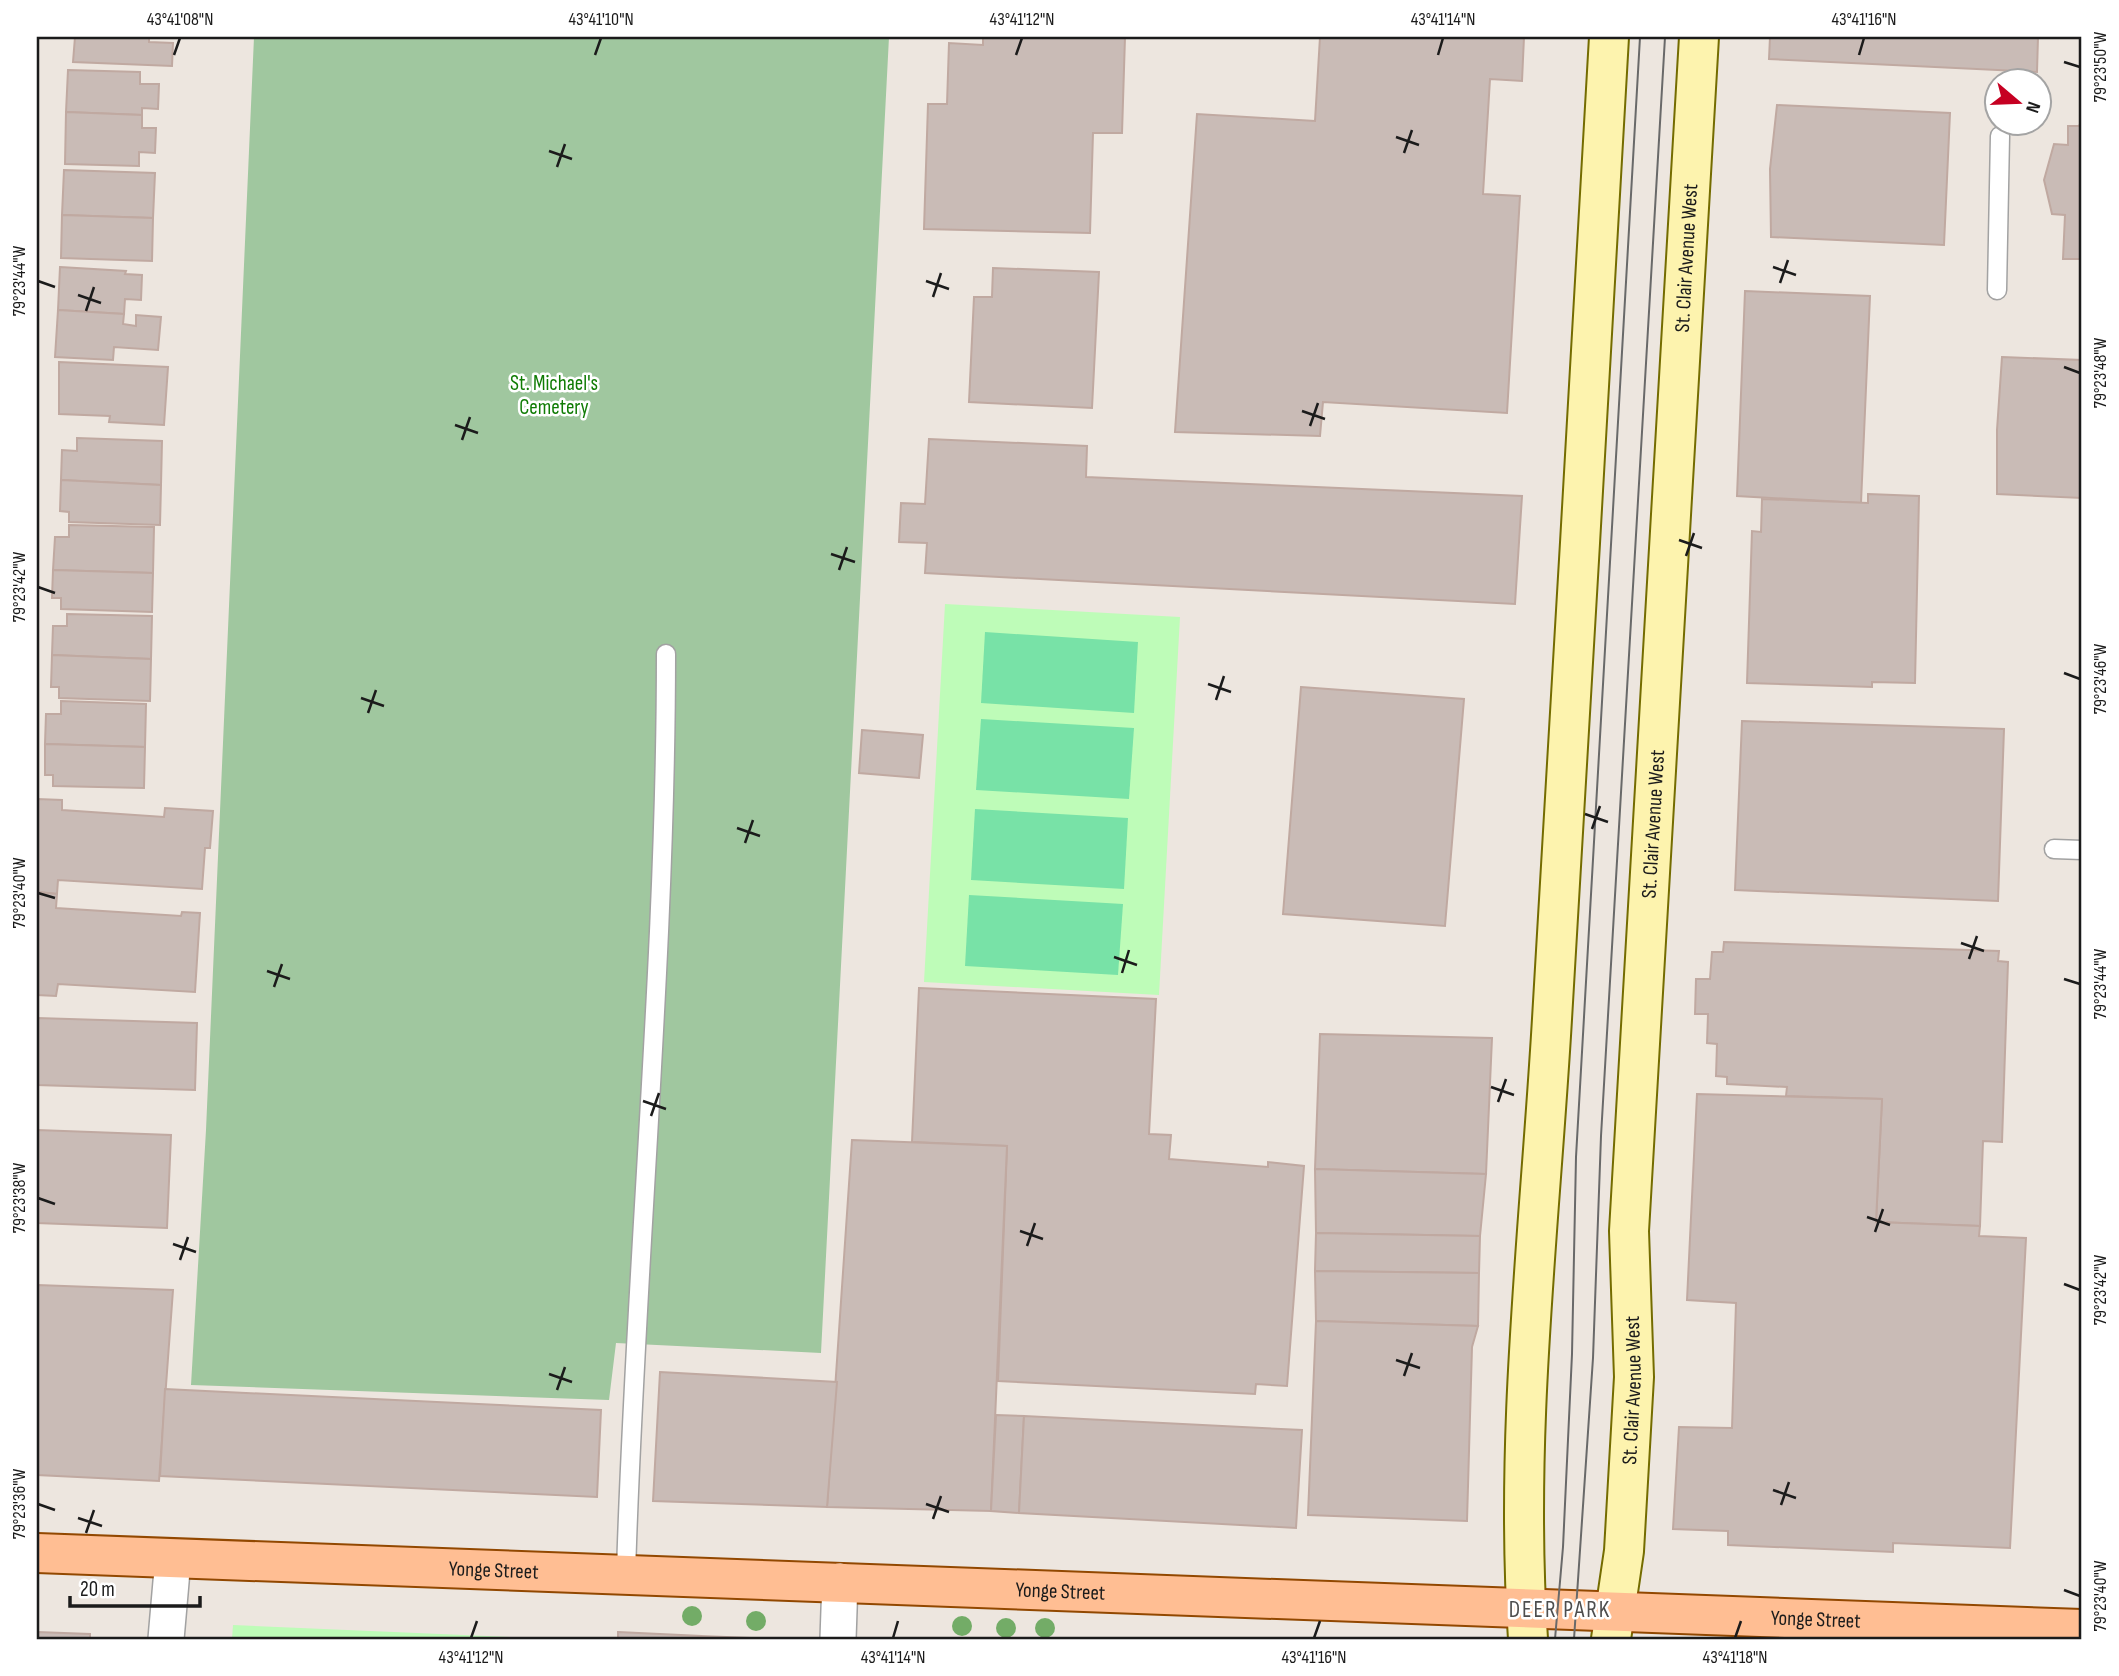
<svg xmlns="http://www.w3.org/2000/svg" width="2119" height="1676" font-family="'Sofia Sans Condensed',sans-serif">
  <rect width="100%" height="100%" fill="#ede6df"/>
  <path fill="#a0c79f" d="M254 37H889L821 1353 616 1343 609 1400 191 1385 206 1130Z"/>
  <g fill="#befcb8">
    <path d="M945 604 1180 617 1159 995 924 982Z"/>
    <path d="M233 1625 557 1639H232Z"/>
  </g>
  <g fill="#78e2a7">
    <path d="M985 632 1138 642 1134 713 981 703Z"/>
    <path d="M981 719 1134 728 1129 799 976 790Z"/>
    <path d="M975 809 1128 818 1124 889 971 880Z"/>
    <path d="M969 895 1123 904 1118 975 965 966Z"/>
  </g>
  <g fill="#c9bbb6" stroke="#c0a9a1" stroke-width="2">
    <path d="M75 37H149V42L173 43 172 66 73 62Z"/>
    <path d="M983 37H1125L1122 133H1093L1090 233 924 229 928 104H947L949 43 983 45Z"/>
    <path d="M1320 37H1524L1522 81 1490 79 1483 194 1520 196 1507 413 1323 402 1320 436 1175 432 1197 114 1315 121Z"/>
    <path d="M1770 37H2038L2037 72 1769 59Z"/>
    <path d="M68 70 140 72V84H159L158 109 142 108V115L66 112Z"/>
    <path d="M1777 105 1950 113 1944 245 1771 237 1770 169Z"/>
    <path d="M66 112 142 115V128H156L155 153 139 152V166L65 164Z"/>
    <path d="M2082 120V259H2063L2065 215 2052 214 2044 180 2054 144 2068 145V126H2079Z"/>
    <path d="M64 170 155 173 153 218 62 215Z"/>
    <path d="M62 215 153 218 152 261 61 258Z"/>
    <path d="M60 267 126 271 125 274 142 275 141 300 125 299 124 314 58 310Z"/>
    <path d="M993 268 1099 272 1092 408 969 402 974 297H992Z"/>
    <path d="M1745 291 1870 296 1861 503 1737 496Z"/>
    <path d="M58 310 124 314 123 324 136 326V315L161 317 158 350 114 347 113 360 55 357Z"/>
    <path d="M2002 357 2082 360V498L1997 494V430Z"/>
    <path d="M59 362 168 367 164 425 109 422 110 416 59 414Z"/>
    <path d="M77 438 162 441 161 485 61 480 62 450 77 451Z"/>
    <path d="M929 439 1087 446 1086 477 1522 496 1515 604 925 573 927 543 899 542 901 503 925 504Z"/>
    <path d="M61 480 161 485 160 525 69 522V512L60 511Z"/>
    <path d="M1868 494 1919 496 1915 683 1872 682V687L1747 683 1752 531 1761 532 1762 499 1868 503Z"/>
    <path d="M69 525 154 527 153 573 53 570 55 537H69Z"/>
    <path d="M53 570 153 573 152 612 61 609V598H52Z"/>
    <path d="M67 614 152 616 151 659 52 655 53 626H67Z"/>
    <path d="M52 655 151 659 150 701 59 698V687H51Z"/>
    <path d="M1301 687 1464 699 1445 926 1283 914Z"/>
    <path d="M61 701 146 704 145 747 45 744 46 714H61Z"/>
    <path d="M1742 721 2004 729 1998 901 1735 890Z"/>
    <path d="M862 730 923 735 919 778 859 773Z"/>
    <path d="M45 744 145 747 144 788 53 786V775H45Z"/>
    <path d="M37 799 62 800V810L164 817 165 808 213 811 210 848H205L202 889 58 880 57 894 37 892Z"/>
    <path d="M37 892 57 894 56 908 181 916 182 912 200 913 195 992 58 984 56 996 37 995Z"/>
    <path d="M1724 942 1999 951 1998 961 2008 962 2002 1142 1983 1141 1980 1226 1876 1222 1882 1099 1786 1096 1787 1087 1727 1084V1077L1716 1076 1717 1044 1707 1043 1708 1014H1695L1696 979H1710L1712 952H1723Z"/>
    <path d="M919 988 1156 999 1149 1134 1171 1135 1169 1159 1268 1167V1162L1304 1166 1287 1386 1256 1384 1255 1394 998 1381 1007 1146 912 1142Z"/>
    <path d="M37 1018 197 1023 195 1090 37 1085Z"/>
    <path d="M1320 1034 1492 1038 1486 1174 1315 1169Z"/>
    <path d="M1697 1094 1882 1099 1876 1222 1980 1226 1979 1236 2026 1238 2010 1548 1893 1543V1552L1728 1545V1531L1673 1529 1679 1427 1732 1428 1736 1303 1687 1300Z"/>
    <path d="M37 1130 171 1135 167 1228 37 1223Z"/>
    <path d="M852 1140 1007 1146 991 1511 827 1507Z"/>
    <path d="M1315 1169 1486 1174 1480 1236 1316 1233Z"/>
    <path d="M1316 1233 1480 1236 1479 1273 1315 1271Z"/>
    <path d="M1315 1271 1479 1273 1478 1326 1316 1321Z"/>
    <path d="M37 1285 173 1290 159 1481 37 1475Z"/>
    <path d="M1316 1321 1478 1326 1472 1347 1467 1521 1308 1515Z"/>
    <path d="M660 1372 837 1382 827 1507 653 1501Z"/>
    <path d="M165 1389 601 1410 597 1497 160 1476Z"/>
    <path d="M996 1415 1024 1416 1019 1513 991 1511Z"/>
    <path d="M1024 1416 1302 1430 1296 1528 1019 1513Z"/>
    <path d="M37 1632 90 1634V1639H37Z"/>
    <path d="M618 1632 701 1636V1639H618Z"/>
    <path d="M701 1636 774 1639H701Z"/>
  </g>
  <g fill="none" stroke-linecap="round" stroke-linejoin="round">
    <defs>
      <g id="lane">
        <path d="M1997 290 2000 136"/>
        <path d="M2054 849 2082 850"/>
        <path d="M626 1573C635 1267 666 961 666 654"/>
      </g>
      <g id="street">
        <path d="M166 1639 173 1559"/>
        <path d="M838 1639 840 1581"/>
      </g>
      <g id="secondary">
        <path d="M1528 1639C1514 1433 1540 1225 1552 1019 1571 692 1591 364 1609 37"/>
        <path id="s1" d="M1611 1639 1624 1551 1634 1377 1629 1231 1699 37"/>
      </g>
      <g id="primary">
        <path id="s2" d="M37 1553 2082 1629"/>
      </g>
    </defs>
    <use href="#lane" stroke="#a2a2a2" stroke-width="21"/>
    <use href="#street" stroke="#a2a2a2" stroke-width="38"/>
    <use href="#secondary" stroke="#746c00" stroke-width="42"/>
    <use href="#primary" stroke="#924800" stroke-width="42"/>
    <use href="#lane" stroke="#fff" stroke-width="18"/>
    <use href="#street" stroke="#fff" stroke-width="35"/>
    <use href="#secondary" stroke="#fdf3ae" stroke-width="38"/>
    <use href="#primary" stroke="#ffbe93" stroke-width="38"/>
    <g stroke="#696969" stroke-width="2">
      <path d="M1555 1639 1563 1547 1572 1354 1576 1157 1640 37"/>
      <path d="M1574 1639 1593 1358 1601 1136 1665 37"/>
    </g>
  </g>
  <g fill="#73ac67">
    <circle cx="692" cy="1616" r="10"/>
    <circle cx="756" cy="1621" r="10"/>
    <circle cx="962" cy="1626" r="10"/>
    <circle cx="1006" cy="1628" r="10"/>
    <circle cx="1045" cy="1628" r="10"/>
  </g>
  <path fill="none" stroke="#1b1b1b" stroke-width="2.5" d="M174 55 180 38M595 55 601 38M1016 55 1022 38M1438 55 1443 38M1859 55 1864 38M2064 62 2080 67M1396 137 1419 145M549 151 572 159M1404 153 1412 130M557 167 565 144M1773 267 1796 275M38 281 55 287M926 281 949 289M1780 283 1788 260M78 295 101 303M933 297 941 273M86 311 94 287M2064 367 2080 373M1302 411 1325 419M455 425 478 433M1310 426 1318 403M462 440 470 417M1679 540 1702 548M831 554 855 562M1686 556 1694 533M839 570 847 547M38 587 55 593M2064 673 2080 679M1208 684 1231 692M361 698 384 706M1216 700 1224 676M368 713 376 690M1585 814 1608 822M737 828 760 836M1592 829 1600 806M745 843 753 820M38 893 55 898M1961 943 1984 951M1114 957 1137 965M1969 959 1977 936M267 971 290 979M1122 973 1129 950M2064 979 2080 984M274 987 282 964M1491 1087 1514 1095M643 1101 666 1109M1498 1102 1506 1079M651 1116 659 1093M38 1198 55 1204M1867 1217 1890 1225M1020 1231 1043 1239M1875 1232 1883 1209M173 1244 196 1252M1027 1246 1035 1223M180 1260 188 1237M2064 1284 2080 1290M1396 1360 1420 1368M549 1374 572 1382M1404 1376 1412 1353M557 1390 565 1367M1773 1490 1796 1498M38 1504 55 1510M926 1504 949 1512M1781 1505 1789 1482M78 1518 102 1526M933 1519 941 1496M86 1533 94 1510M2064 1590 2080 1596M471 1638 477 1621M893 1638 898 1621M1314 1638 1320 1621M1735 1638 1741 1621"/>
  <g text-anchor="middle" stroke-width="5" stroke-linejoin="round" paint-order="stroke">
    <g font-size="21" fill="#1b1b1b" stroke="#fff">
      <text dy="7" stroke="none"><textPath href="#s1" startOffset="1384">St. Clair Avenue West</textPath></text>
      <text dy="7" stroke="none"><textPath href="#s1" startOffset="817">St. Clair Avenue West</textPath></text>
      <text dy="7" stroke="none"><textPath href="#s1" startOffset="250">St. Clair Avenue West</textPath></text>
      <text dy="7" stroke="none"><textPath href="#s2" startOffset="457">Yonge Street</textPath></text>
      <text dy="7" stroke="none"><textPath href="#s2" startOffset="1024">Yonge Street</textPath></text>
      <text dy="7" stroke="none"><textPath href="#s2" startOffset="1780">Yonge Street</textPath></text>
    </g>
    <g font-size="21" fill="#107c05" stroke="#fff">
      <text x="554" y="390">St. Michael's<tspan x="554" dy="24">Cemetery</tspan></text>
    </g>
    <g font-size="23" letter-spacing="2" fill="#4e4e4e" stroke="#fff">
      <text x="1560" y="1617">DEER PARK</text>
    </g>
  </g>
  <rect width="2119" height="1676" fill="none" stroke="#ffffff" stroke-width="77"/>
  <g transform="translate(2018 102) rotate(109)"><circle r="33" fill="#ffffff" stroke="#a4a4a4" stroke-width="2"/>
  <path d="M0-5L12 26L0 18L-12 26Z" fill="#c60022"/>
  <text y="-10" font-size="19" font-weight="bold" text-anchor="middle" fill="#1b1b1b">N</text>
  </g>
  <path d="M70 1596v10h130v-10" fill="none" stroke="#1b1b1b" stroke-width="3.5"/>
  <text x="80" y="1596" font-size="21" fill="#1b1b1b" stroke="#ffffff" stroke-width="5" paint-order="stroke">20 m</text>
  <rect x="38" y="38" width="2042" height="1600" fill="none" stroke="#1b1b1b" stroke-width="2.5"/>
  <g font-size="18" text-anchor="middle" fill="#1b1b1b">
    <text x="180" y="25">43°41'08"N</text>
    <text x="601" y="25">43°41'10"N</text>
    <text x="1022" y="25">43°41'12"N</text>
    <text x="1443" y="25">43°41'14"N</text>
    <text x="1864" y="25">43°41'16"N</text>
    <text transform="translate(2100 67) rotate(-90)" y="6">79°23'50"W</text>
    <text transform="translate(19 281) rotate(-90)" y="6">79°23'44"W</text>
    <text transform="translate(2100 373) rotate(-90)" y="6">79°23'48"W</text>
    <text transform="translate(19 587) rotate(-90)" y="6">79°23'42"W</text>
    <text transform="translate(2100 679) rotate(-90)" y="6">79°23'46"W</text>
    <text transform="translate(19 893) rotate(-90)" y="6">79°23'40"W</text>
    <text transform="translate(2100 984) rotate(-90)" y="6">79°23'44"W</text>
    <text transform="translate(19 1198) rotate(-90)" y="6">79°23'38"W</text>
    <text transform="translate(2100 1290) rotate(-90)" y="6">79°23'42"W</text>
    <text transform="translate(19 1504) rotate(-90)" y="6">79°23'36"W</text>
    <text transform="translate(2100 1596) rotate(-90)" y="6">79°23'40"W</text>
    <text x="471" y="1663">43°41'12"N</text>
    <text x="893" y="1663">43°41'14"N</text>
    <text x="1314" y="1663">43°41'16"N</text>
    <text x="1735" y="1663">43°41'18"N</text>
  </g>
</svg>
